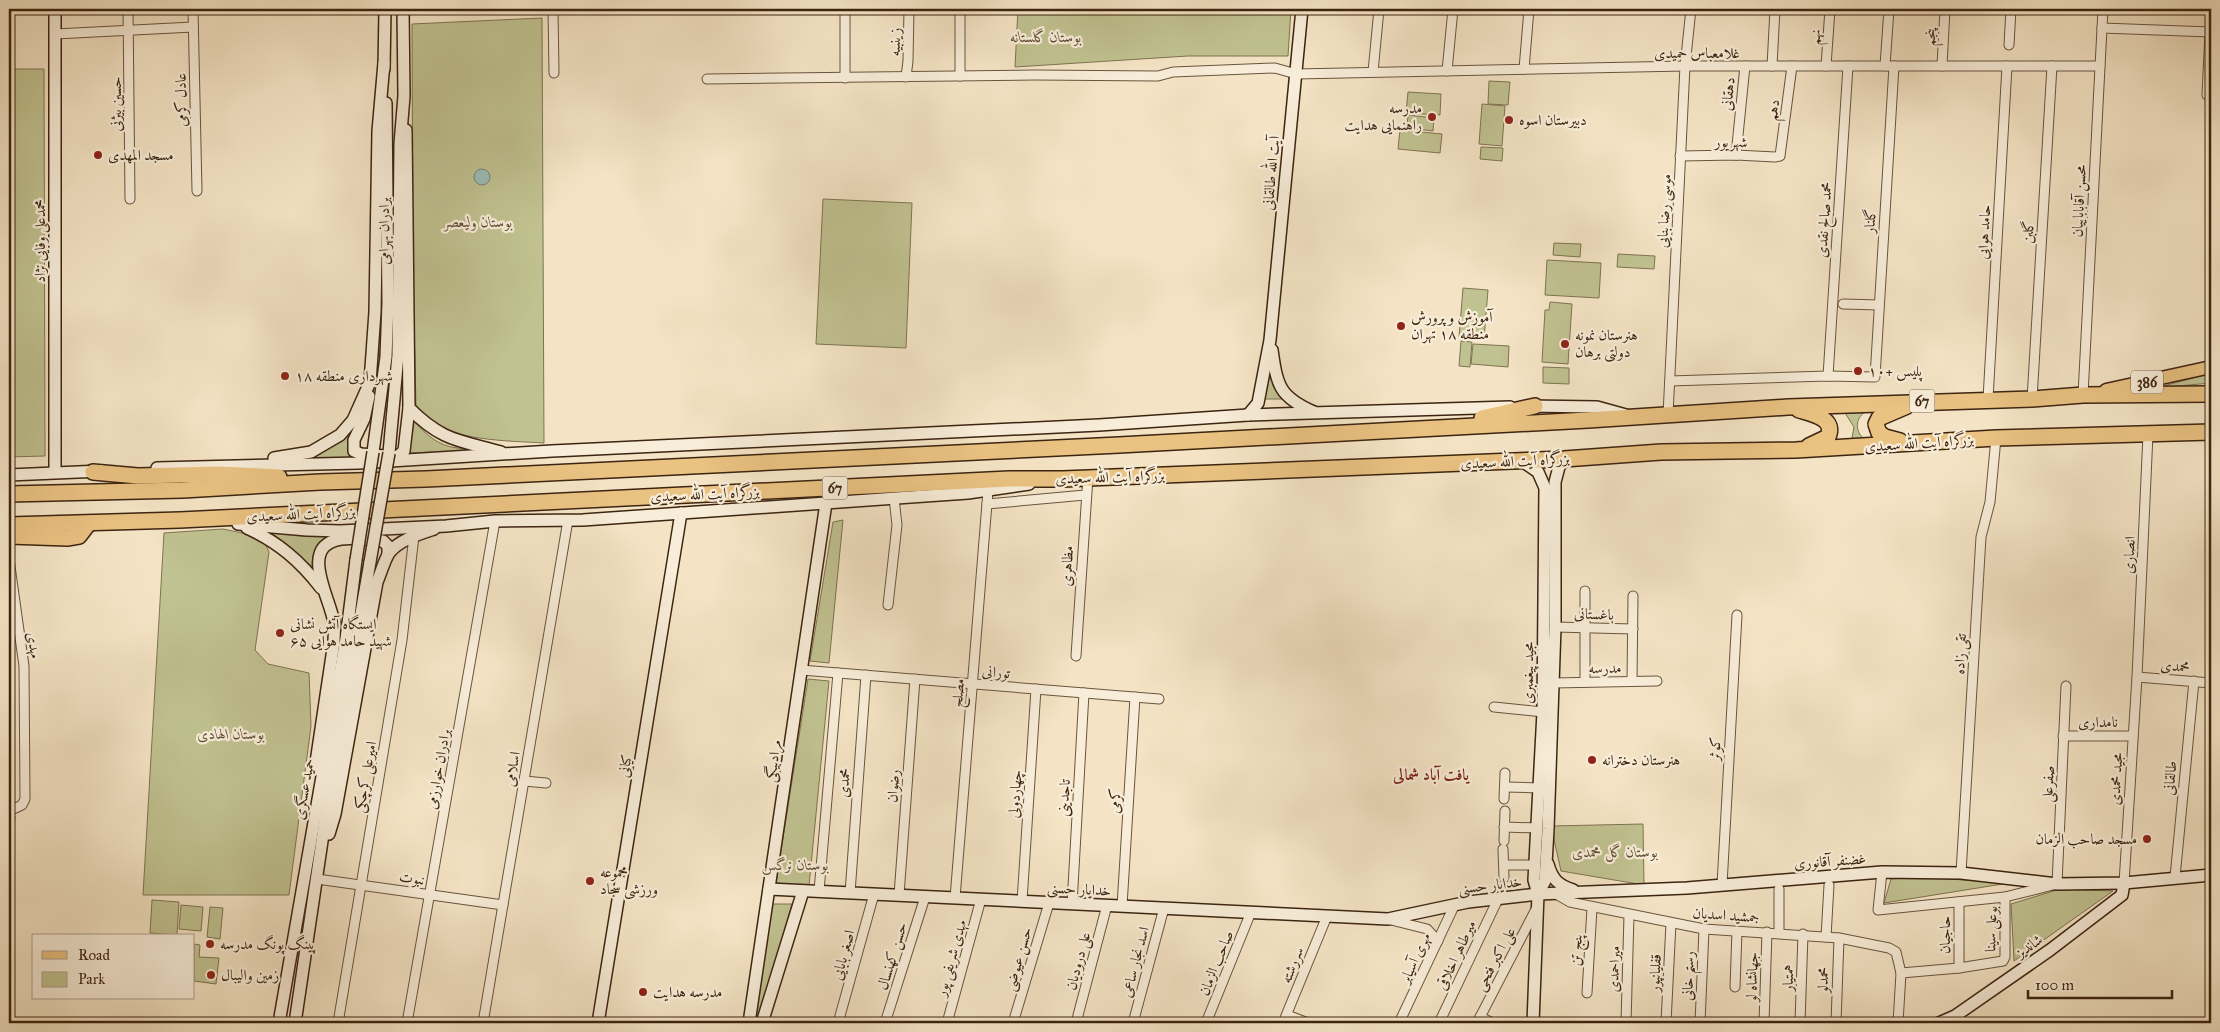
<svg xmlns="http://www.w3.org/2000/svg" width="2220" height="1032" font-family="'IM FELL Great Primer',Amiri,serif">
  <rect width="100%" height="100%" fill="#f4e4c5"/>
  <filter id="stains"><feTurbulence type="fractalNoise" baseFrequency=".004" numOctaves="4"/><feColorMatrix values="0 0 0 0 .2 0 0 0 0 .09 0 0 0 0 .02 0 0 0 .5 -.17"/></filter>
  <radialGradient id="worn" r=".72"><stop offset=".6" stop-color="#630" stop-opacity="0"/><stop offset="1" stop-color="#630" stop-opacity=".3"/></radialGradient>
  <g fill="#c1c291" stroke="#7e7351">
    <path d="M1018 9H1291L1288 56H1188L1015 67Z"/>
    <path d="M542 18 544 443C511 441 451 441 426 418 422 415 419 409 416 405L413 282 412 24Z"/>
    <path d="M9 69H44L45 456 9 457Z"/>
    <path d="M1489 81 1510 82 1508 105 1488 104Z"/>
    <path d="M1408 92 1441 94 1440 115 1406 113Z"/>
    <path d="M1482 104 1505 106 1502 146 1479 144Z"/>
    <path d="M1408 115 1434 118 1433 131 1407 128Z"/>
    <path d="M1400 130 1442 134 1440 153 1398 149Z"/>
    <path d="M1481 147 1503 148 1502 161 1480 159Z"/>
    <path d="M823 199 912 203 906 348 816 344Z"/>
    <path d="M1554 243 1581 244 1580 257 1553 255Z"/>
    <path d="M1618 254 1655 256 1654 269 1617 267Z"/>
    <path d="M1547 260 1601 263 1599 298 1545 295Z"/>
    <path d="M1463 288 1488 290 1484 339 1459 337Z"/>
    <path d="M1550 302 1572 304 1568 364 1542 362 1545 310H1549Z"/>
    <path d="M1461 341 1472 342 1470 367 1459 366Z"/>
    <path d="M1473 344 1509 346 1508 367 1471 364Z"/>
    <path d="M1268 360 1275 387 1284 399H1264Z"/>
    <path d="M1543 367 1569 368V384L1543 383Z"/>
    <path d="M2211 373V383L2156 388Z"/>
    <path d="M1865 412C1854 419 1855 435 1867 440L1847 442 1852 438 1854 427 1845 413Z"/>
    <path d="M359 416 350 449 354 457 299 460C334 448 336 444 359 416Z"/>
    <path d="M414 421C426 435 439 446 457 448 465 449 473 448 481 450L409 453Z"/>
    <path d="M843 520 829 663 810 661 833 522Z"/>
    <path d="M223 529 252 535 264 541 269 552 255 650 268 664 309 673 311 726 289 895H143L164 533Z"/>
    <path d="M261 529 302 536 335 534C318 540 312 552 312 569Z"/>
    <path d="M808 679 829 681 809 886 776 883Z"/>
    <path d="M15 816 9 906V818Z"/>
    <path d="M1643 824 1644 885 1561 871 1551 826Z"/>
    <path d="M1919 877 2009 883 1884 903 1891 879Z"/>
    <path d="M2060 889 2113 891 2014 961 2011 904Z"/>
    <path d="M152 900 179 902 177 935 150 933Z"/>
    <path d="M770 904H792L757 1023H752Z"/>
    <path d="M181 905 203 907 201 931 179 929Z"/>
    <path d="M210 907 223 908 220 939 207 937Z"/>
    <path d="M194 944 200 945 199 957 219 958 216 984 194 981Z"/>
  </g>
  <circle fill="#9cbeba" stroke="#768076" cx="482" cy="177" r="8"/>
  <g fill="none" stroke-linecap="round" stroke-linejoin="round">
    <defs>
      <g id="street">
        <path d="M128 9 130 199"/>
        <path d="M193 9 197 191"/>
        <path d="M553 9 554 73"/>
        <path d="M845 9V78"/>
        <path d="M2102 28 2211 32"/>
        <path d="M55 34 193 27"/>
        <path d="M2009 45 2011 9"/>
        <path d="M1772 66 1775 9"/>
        <path d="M1826 66 1830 9"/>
        <path d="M1885 66 1889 9"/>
        <path d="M1942 66 1945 9"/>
        <path d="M1524 69 1529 9"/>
        <path d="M1447 71 1453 9"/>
        <path d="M1373 72 1379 9"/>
        <path d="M960 76V9"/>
        <path d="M906 77 908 61 909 9"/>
        <path d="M707 79 1035 75 1158 76 1173 72 1275 68 1296 74 1685 66H2100"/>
        <path d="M2207 95 2210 32"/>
        <path d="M1736 155 1745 66"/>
        <path d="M1680 156 1736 155 1775 157 1780 156 1792 66"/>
        <path d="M1843 304 1879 305"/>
        <path d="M1828 376 1848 66"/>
        <path d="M1670 381 1828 376 1875 377 1894 66"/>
        <path d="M2083 395 2103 9"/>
        <path d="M1988 399 2007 66"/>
        <path d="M2032 399 2052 66"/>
        <path d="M1668 415 1685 66 1691 9"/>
        <path d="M987 504 1085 495"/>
        <path d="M9 559 24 666 25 799 22 805 9 811"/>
        <path d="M888 605 897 525 894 498"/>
        <path d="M1555 627 1633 629"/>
        <path d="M1076 656 1088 477"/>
        <path d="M801 670 1159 699"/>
        <path d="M2137 677 2211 683"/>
        <path d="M1632 681 1633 596"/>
        <path d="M1585 682V591"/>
        <path d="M1553 683 1657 681"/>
        <path d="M1494 707 1543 712"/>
        <path d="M2063 736H2133"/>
        <path d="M524 781 546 783"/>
        <path d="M1506 787 1540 788"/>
        <path d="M1504 799 1505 773"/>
        <path d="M1504 827 1538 828"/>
        <path d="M1504 841 1505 811"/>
        <path d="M1503 849 1504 878"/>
        <path d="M1504 865H1535"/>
        <path d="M1882 872 1878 910 2005 897 2057 884 2066 686"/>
        <path d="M1961 873 1981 537 1990 502 1996 438"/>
        <path d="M2175 877 2194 681"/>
        <path d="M317 879 503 905"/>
        <path d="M2124 883 2137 677 2148 434"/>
        <path d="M1722 885 1737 615"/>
        <path d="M819 891 838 673"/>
        <path d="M850 893 866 675"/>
        <path d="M1556 894 1570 902 1704 929 1839 938 1889 948 1896 952 1901 973 1898 1023"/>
        <path d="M899 895 915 679"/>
        <path d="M955 898 988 491"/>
        <path d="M1022 901 1036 689"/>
        <path d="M1072 904 1084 693"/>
        <path d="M1122 906 1135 697"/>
        <path d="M1391 920 1427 929 1438 941"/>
        <path d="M1779 932V889"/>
        <path d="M1826 937 1829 885"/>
        <path d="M1959 968V902"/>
        <path d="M1901 973 1959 968 2003 961 2005 957V897"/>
        <path d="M1735 987 1737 931"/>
        <path d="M1587 993 1592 908"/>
        <path d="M1287 1015 1308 1023"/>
        <path d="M1480 1017 1493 1023"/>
        <path d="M338 1023 402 640 414 536"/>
        <path d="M407 1023 495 521"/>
        <path d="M483 1023 568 520"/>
        <path d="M838 1023 874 894"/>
        <path d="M885 1023 925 897"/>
        <path d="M947 1023 981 899"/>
        <path d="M1013 1023 1049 903"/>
        <path d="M1076 1023 1107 905"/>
        <path d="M1133 1023 1164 908"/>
        <path d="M1206 1023 1251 912"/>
        <path d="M1283 1023 1327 916"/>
        <path d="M1399 1023 1455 904"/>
        <path d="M1439 1023 1498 899"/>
        <path d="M1477 1023 1536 909"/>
        <path d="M1626 1023 1629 915"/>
        <path d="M1666 1023 1671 923"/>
        <path d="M1700 1023 1704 929"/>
        <path d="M1764 1023 1767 932"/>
        <path d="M1800 1023 1803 934"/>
        <path d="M1836 1023 1839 938"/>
      </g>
      <g id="secondary">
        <path d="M55 9V472"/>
        <path d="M384 69 385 9"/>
        <path d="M406 130 409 408C442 441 458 440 501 452"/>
        <path d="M1272 350C1277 385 1279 397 1314 412"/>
        <path d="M369 396 364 419 354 440V451L361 454 397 457 404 451 409 408"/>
        <path d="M1528 406 1597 407 1626 415"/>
        <path d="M1248 415 1258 403 1270 340 1302 9"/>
        <path d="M373 452 386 357 388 303 386 103"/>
        <path d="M389 453 398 355 400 144 404 96 403 9"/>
        <path d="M274 458 311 452 340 435 353 420 370 382 375 312 378 131 384 63"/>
        <path d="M1522 461 1538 472 1545 488 1543 712 1534 880 1538 894 1533 1023"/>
        <path d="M157 468 359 463 552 451 1099 425 1248 415 1510 407"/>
        <path d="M9 475 101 471"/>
        <path d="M238 524 307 530 340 531 446 526 495 521 583 520 968 493 1029 484"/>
        <path d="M247 528C278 542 300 561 321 588"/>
        <path d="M315 769 334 642C334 636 335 629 334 623 331 599 297 546 341 539 354 537 370 540 383 541L388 546V554"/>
        <path d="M329 834 335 814 377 582C381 573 384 561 389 553 399 540 419 534 434 529"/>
        <path d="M1548 864C1552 879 1558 885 1573 890"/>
        <path d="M769 889 1388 919 1468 902 1538 894 1687 888 1882 872 1961 873 2057 884 2124 883 2211 875"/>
        <path d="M1538 894 1545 881 1548 829 1555 627V482L1559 467 1564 459"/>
        <path d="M279 1023 346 639 356 560"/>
        <path d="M295 1023 326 814 370 562"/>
        <path d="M598 1023 681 513"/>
        <path d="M749 1023 826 503"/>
        <path d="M762 1023 803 891"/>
        <path d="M1939 1023 1955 1016 2050 950 2122 895 2124 883"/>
      </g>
      <path id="primary" d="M2106 390 2211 367"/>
      <g id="highway">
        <path d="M1799 410C1812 414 1836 418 1828 437L1809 446"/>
        <path d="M1482 418 1535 406"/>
        <path d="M1900 441 1885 437 1879 433 1876 424 1879 418 1907 406"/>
        <path d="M93 472 138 476 219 474 279 477"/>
        <path d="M9 494 183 490 320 482 426 479 1119 445 1588 420 1788 407 2032 399 2083 395 2211 394"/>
        <path d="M9 525 180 520 1009 479H1063L1564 459 1661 452 1796 450 1996 438 2211 432"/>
        <path d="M9 536 67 538 79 536 89 523"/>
      </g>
    </defs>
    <use href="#street" stroke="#6a543e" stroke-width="11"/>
    <use href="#secondary" stroke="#3c2411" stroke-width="14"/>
    <use href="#primary" stroke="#3c2411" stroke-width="15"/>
    <use href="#highway" stroke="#3c2411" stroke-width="18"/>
    <use href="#street" stroke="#f8edd9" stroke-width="9"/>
    <use href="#secondary" stroke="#f8edd9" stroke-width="11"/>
    <use href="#primary" stroke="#eac282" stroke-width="12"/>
    <use href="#highway" stroke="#eac282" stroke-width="15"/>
    <defs>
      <g id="secondary-bridge">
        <path d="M356 560 373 452"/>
        <path d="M370 562 389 453"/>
      </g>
    </defs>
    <use href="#secondary-bridge" stroke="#3c2411" stroke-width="14" stroke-linecap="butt"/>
    <use href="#secondary-bridge" stroke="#f8edd9" stroke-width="11"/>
  </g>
  <g fill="#8f2418" stroke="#f8edd9" stroke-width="2">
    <circle cx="1432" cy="117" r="5"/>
    <circle cx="1509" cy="120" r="5"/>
    <circle cx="98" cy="155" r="5"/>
    <circle cx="1401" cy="326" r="5"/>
    <circle cx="1565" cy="344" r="5"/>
    <circle cx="1858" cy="371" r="5"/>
    <circle cx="285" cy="376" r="5"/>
    <circle cx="280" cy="633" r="5"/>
    <circle cx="1592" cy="760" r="5"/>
    <circle cx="2147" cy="839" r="5"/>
    <circle cx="590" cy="881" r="5"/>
    <circle cx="210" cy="944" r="5"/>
    <circle cx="211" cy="975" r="5"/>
    <circle cx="643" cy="992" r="5"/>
  </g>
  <g text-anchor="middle" stroke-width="4.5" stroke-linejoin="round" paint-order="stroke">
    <g fill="#f8edd9" stroke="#74604d" stroke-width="1">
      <rect x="2131" y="370.5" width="32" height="23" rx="4"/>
      <rect x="1909.5" y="389.5" width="25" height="23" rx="4"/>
      <rect x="822.5" y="476.5" width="25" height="23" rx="4"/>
    </g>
    <g font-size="14" font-weight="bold" fill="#3c2411">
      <text x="2147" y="387">386</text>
      <text x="1922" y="406">67</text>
      <text x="835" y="493">67</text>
    </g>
    <g font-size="15" font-style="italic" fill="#5d4c31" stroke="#f8edd9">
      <text x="1046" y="42">بوستان گلستانه</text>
      <text x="478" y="227">بوستان ولیعصر</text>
      <text x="231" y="739">بوستان الهادی</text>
      <text x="1615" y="857">بوستان گل محمدی</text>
      <text x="795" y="870">بوستان نرگس</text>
    </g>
    <g font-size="15" fill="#3c2411" stroke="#f8edd9">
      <text transform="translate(1815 37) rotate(-86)" y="5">نهم</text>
      <text transform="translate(1930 37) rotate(-87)" y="5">پنجم</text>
      <text transform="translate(895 42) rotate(-88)" y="5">زینبیه</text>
      <text x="1697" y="58">غلامعباس حمیدی</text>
      <text transform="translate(1728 94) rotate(-84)" y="5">دهقانی</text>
      <text transform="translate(181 100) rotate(-91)" y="5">عادل کرمی</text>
      <text transform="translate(116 104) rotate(-90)" y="5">حسین بیژنی</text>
      <text transform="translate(1773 110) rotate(-83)" y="5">دهم</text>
      <text transform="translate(1731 142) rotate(1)" y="5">شهریور</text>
      <text transform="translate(1271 173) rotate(-85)" y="5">آیت الله طالقانی</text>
      <text transform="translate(2079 201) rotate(-87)" y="5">محسن آقاباباییان</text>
      <text transform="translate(1664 211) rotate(-87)" y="5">موسی رضا بنایی</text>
      <text transform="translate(1824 220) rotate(-86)" y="5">محمد صالح نقدی</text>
      <text transform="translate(1870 221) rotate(-86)" y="5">گلنار</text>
      <text transform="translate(384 231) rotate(-90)" y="5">برادران بهرامی</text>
      <text transform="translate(1984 232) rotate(-87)" y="5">حامد هوایی</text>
      <text transform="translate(2028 232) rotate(-87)" y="5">گلبن</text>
      <text transform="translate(40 241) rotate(-90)" y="5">محمدعلی وفایی نژاد</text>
      <text transform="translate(1919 443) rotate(-4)" y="5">بزرگراه آیت الله سعیدی</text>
      <text transform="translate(1515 461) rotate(-3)" y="5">بزرگراه آیت الله سعیدی</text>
      <text transform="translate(1110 477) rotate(-2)" y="5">بزرگراه آیت الله سعیدی</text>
      <text transform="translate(705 494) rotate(-3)" y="5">بزرگراه آیت الله سعیدی</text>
      <text transform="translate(301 514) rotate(-3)" y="5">بزرگراه آیت الله سعیدی</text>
      <text transform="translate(2129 555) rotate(-87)" y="5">انصاری</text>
      <text transform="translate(1067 566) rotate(-87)" y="5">مظاهری</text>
      <text transform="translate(1594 614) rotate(2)" y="5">باغستانی</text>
      <text transform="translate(34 645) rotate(81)" y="5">مهدی</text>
      <text transform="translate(1960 654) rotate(-87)" y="5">تقی زاده</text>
      <text transform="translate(2175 666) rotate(4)" y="5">محمدی</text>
      <text transform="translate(1605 668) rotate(-1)" y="5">مدرسه</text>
      <text transform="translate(996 672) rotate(5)" y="5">تورانی</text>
      <text transform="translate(1528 673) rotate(-89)" y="5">مجید پیغمبری</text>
      <text transform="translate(958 693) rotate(-85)" y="5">مصلح</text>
      <text x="2098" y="727">نامداری</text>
      <text transform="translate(1715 749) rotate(-87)" y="5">کوثر</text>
      <text transform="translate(773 761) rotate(-82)" y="5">مرادبیگی</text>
      <text transform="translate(625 766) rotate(-81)" y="5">کیانی</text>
      <text transform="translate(438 769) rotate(-80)" y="5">برادران خوارزمی</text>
      <text transform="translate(512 769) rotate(-80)" y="5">اسلامی</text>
      <text transform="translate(365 777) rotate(-80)" y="5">امیرعلی کرچکی</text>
      <text transform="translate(2170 778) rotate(-85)" y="5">طالقانی</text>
      <text transform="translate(2116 779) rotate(-87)" y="5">مجید محمدی</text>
      <text transform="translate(844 783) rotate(-86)" y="5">محمدی</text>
      <text transform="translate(2048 784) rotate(-87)" y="5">صفرعلی</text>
      <text transform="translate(893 786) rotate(-86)" y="5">رضوان</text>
      <text transform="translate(304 789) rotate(-80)" y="5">حمید عسگری</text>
      <text transform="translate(1015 794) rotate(-86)" y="5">چهاردولی</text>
      <text transform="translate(1064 798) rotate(-87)" y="5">تاجدینی</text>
      <text transform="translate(1115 801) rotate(-86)" y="5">کرمی</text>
      <text transform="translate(1830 861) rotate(-4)" y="5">غضنفر آقانوری</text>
      <text transform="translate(412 878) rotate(8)" y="5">نبوت</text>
      <text transform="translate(1490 885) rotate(-7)" y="5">خدایار حسنی</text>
      <text transform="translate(1079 889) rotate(3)" y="5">خدایار حسنی</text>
      <text transform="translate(1726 915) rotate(4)" y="5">جمشید اسدیان</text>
      <text transform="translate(1991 929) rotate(-88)" y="5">بوعلی سینا</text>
      <text transform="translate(1945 935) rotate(-90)" y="5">حاجیان</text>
      <text transform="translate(2029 946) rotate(-35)" y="5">شاندیز</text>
      <text transform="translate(1576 950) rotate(-87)" y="5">پنج تن</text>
      <text transform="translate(843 955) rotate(-75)" y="5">اصغر بابایی</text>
      <text transform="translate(1456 955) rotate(-65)" y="5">میرطاهر اخلاقی</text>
      <text transform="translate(892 956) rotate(-73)" y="5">حسن کهنسال</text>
      <text transform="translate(951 958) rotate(-74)" y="5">مهدی شریفی پور</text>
      <text transform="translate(1415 958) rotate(-65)" y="5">مهری آسیابر</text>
      <text transform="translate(1018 959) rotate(-74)" y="5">حسن عیوضی</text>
      <text transform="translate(1495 959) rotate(-62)" y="5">علی اکبر فتحی</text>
      <text transform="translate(1078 961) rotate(-75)" y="5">علی درودیان</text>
      <text transform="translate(1135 962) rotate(-75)" y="5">اسد نجار ساعی</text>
      <text transform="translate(1216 963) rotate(-68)" y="5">صاحب الزمان</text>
      <text transform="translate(1292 965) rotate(-68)" y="5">سررشته</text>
      <text transform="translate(1614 969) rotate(-88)" y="5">میراحمدی</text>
      <text transform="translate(1655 973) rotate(-87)" y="5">قفلیانپور</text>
      <text transform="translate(1688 976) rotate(-88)" y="5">رستم خانی</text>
      <text transform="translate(1752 977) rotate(-88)" y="5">جهانشاه لو</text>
      <text transform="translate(1788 978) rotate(-88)" y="5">همتیار</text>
      <text transform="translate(1823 980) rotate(-88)" y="5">محمدلو</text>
    </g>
    <g font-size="15" fill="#3c2411" stroke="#f8edd9" text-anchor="start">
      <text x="1422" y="113" text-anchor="end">مدرسه<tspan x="1422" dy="17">راهنمایی هدایت</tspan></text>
      <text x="1519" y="125">دبیرستان اسوه</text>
      <text x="108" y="160">مسجد المهدی</text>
      <text x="1411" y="322">آموزش و پرورش<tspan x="1411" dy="17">منطقه ۱۸ تهران</tspan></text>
      <text x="1575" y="340">هنرستان نمونه<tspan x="1575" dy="17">دولتی برهان</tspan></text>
      <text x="1868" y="376">پلیس +۱۰</text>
      <text x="295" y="381">شهرداری منطقه ۱۸</text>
      <text x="290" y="629">ایستگاه آتش نشانی<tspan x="290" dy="17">۶۵ شهید حامد هوایی</tspan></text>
      <text x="1602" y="765">هنرستان دخترانه</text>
      <text x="2137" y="844" text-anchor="end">مسجد صاحب الزمان</text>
      <text x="600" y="877">مجموعه<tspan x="600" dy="17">ورزشی سجاد</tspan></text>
      <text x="220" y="949">پینگ پونگ مدرسه</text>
      <text x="221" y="980">زمین والیبال</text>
      <text x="653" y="997">مدرسه هدایت</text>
    </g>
    <g font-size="16" font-weight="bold" fill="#7a1f14" stroke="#f8edd9">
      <text x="1431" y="780">یافت آباد شمالی</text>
    </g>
  </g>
  <rect width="2220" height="1032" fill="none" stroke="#f4e4c5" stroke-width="30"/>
  <rect x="10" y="10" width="2200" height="1012" fill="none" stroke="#3c2411" stroke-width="2.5"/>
  <rect x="15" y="15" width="2190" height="1002" fill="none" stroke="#3c2411"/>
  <rect x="32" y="934" width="162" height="65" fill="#f8edd9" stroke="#ad9d89"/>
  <rect x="42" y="951" width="25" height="8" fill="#eac282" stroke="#ad9d89"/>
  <text x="78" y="960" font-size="15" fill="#3c2411">Road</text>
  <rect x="42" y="972" width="25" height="15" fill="#c1c291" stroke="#ad9d89"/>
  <text x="78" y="984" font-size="15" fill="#3c2411">Park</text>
  <path d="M2028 990v8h144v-8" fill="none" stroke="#3c2411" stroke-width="2.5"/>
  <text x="2035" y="990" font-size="15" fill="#3c2411" stroke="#f8edd9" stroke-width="4" paint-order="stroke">100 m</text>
  <rect width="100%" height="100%" filter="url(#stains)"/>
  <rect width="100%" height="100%" fill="url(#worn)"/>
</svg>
